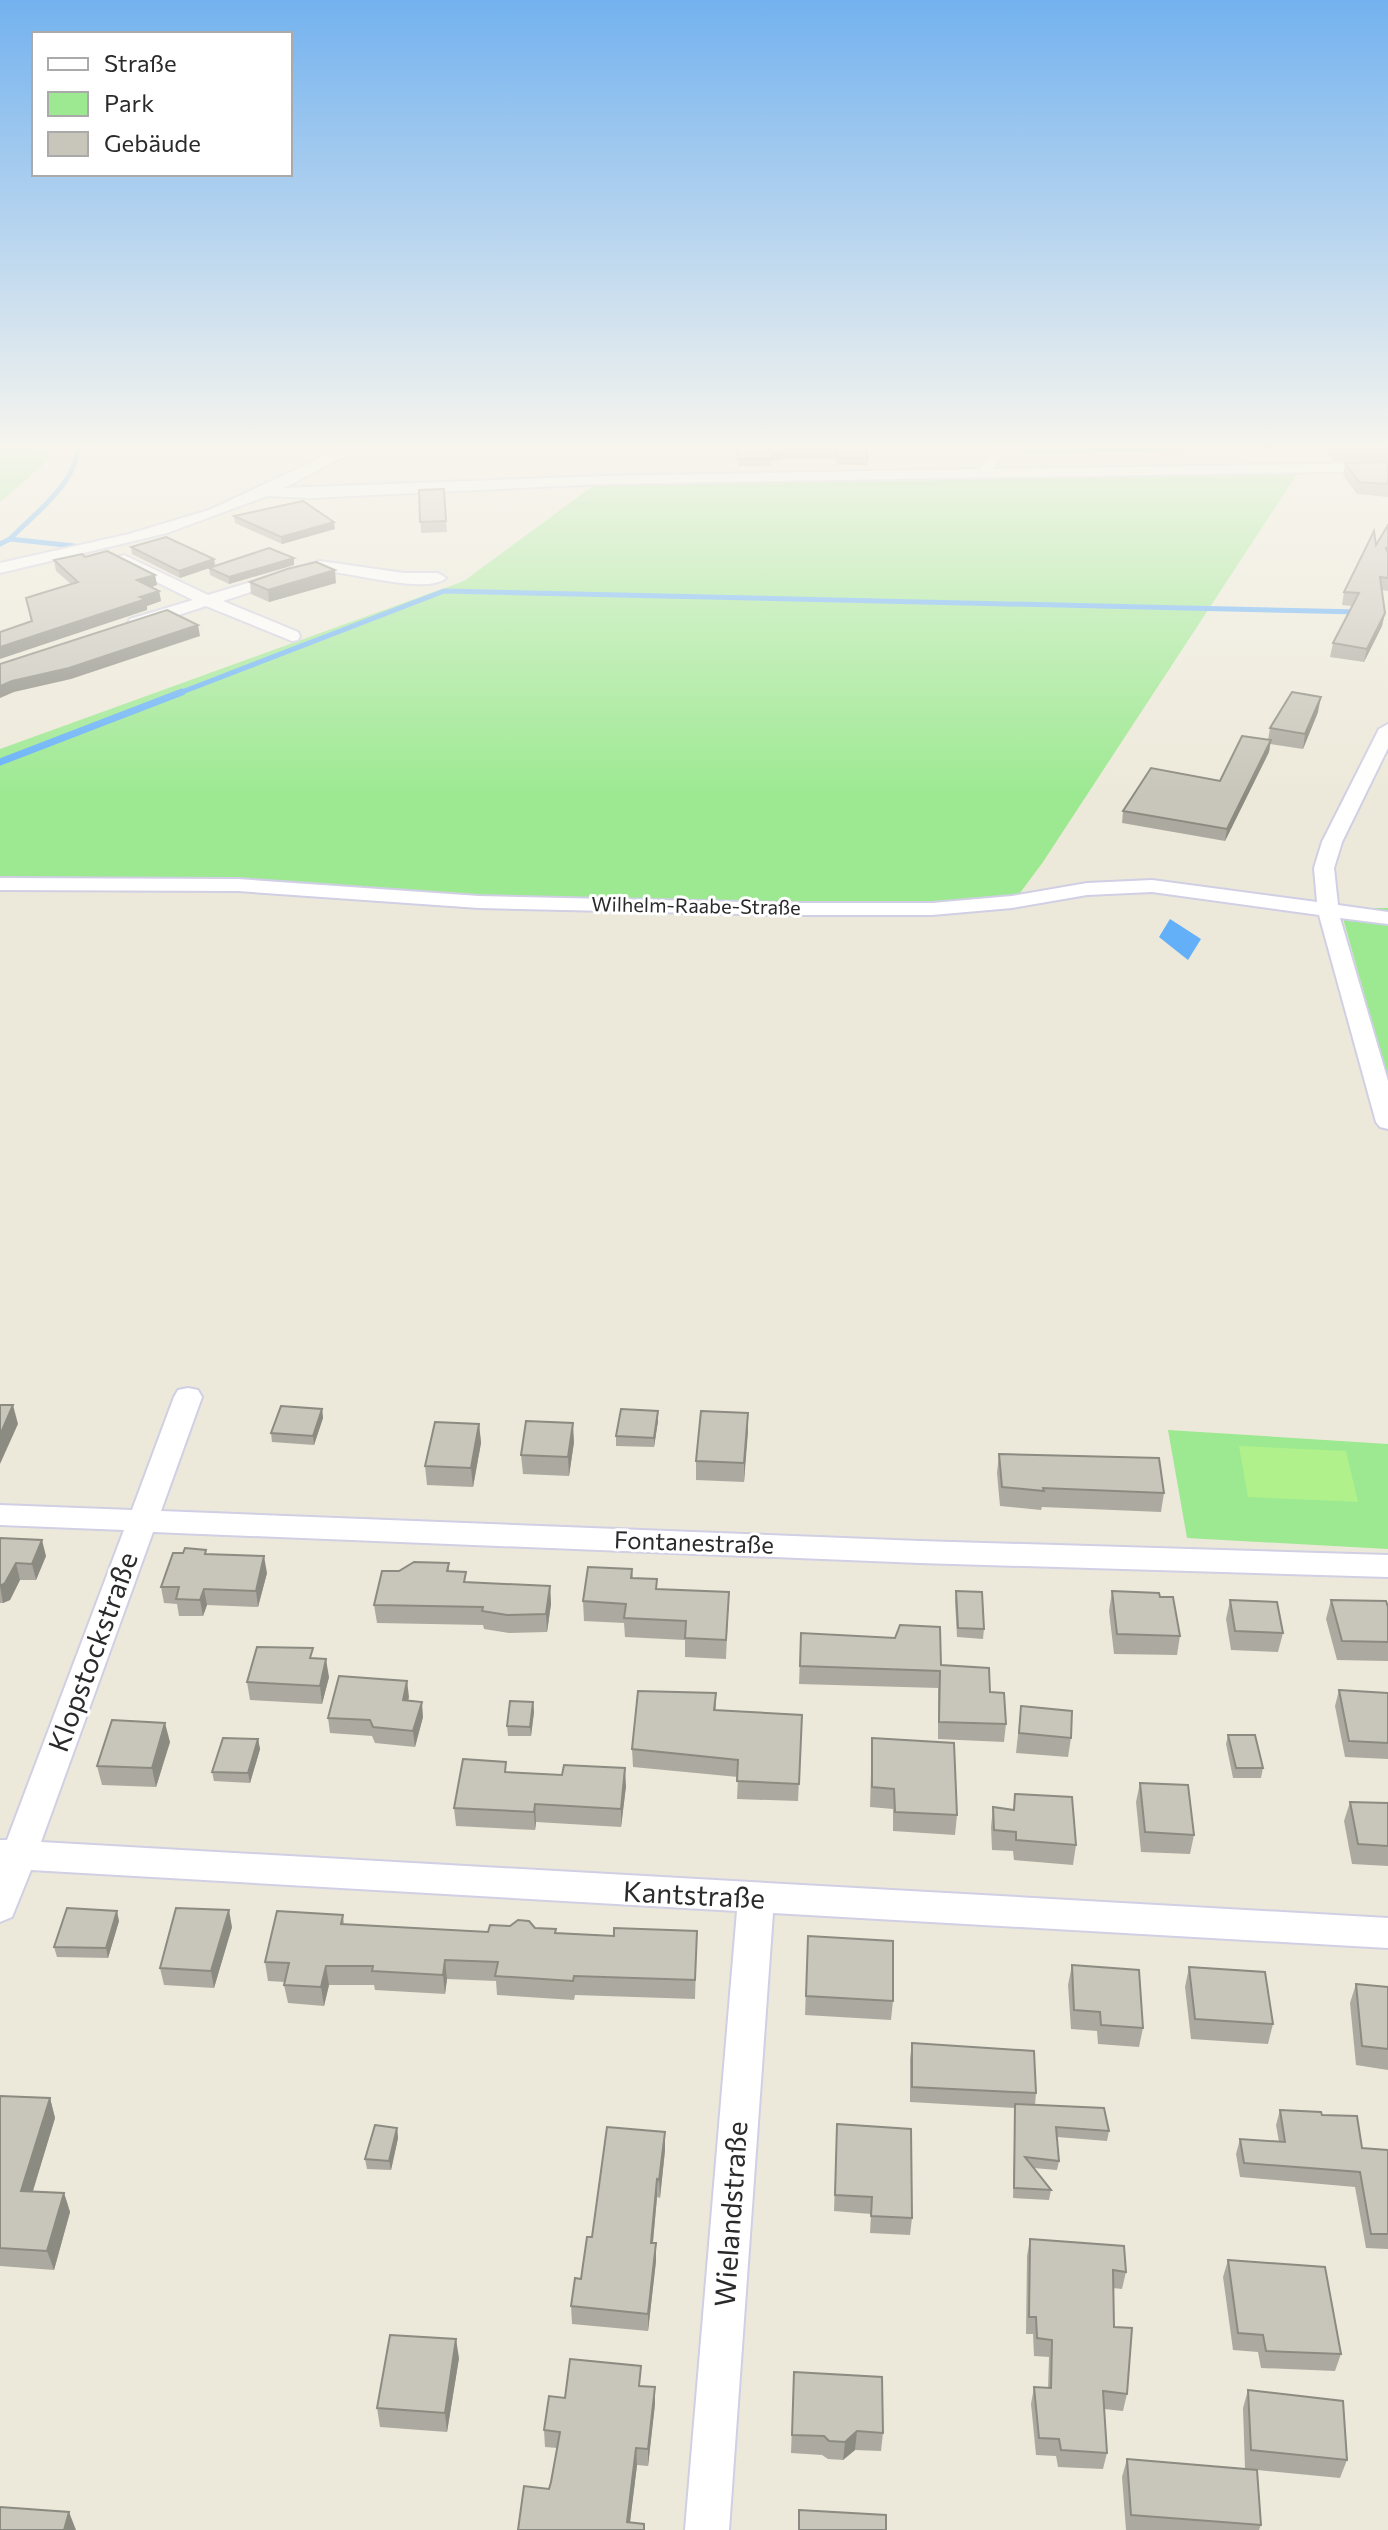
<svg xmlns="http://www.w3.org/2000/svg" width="1388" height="2530" font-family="Commissioner,sans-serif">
  <rect width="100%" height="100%" fill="#ede9da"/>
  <g fill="#9ce991">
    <path d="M0 443H20L52 457 0 502Z"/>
    <path d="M1027 443H1322L1318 448 1022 454Z"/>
    <path d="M1297 474 1043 862 1017 897 931 905 0 884V749L464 581 593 486Z"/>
    <path d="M1340 908H1388V1079V1078Z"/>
    <path d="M1168 1430 1388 1444V1549L1187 1538Z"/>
  </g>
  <path fill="#b0f18c" d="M1239 1446 1346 1451 1358 1502 1248 1497Z"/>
  <path fill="#63b0f9" d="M1170 919 1201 939 1188 960 1159 937Z"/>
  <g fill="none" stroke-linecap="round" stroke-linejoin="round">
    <g stroke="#63b0f9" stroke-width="5">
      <path d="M10 539 74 546"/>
      <path d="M0 544 10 539C35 513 79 482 78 443"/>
      <path d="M177 694 444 591 1361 612"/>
    </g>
    <path stroke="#63b0f9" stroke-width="7" d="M0 762 182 692"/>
    <defs>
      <g id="minor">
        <path d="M353 443H370L284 488 602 476 979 469 999 443H1013L993 469 1388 463V471L602 484 311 498 267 496 167 533 0 573V563L129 534 209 510Z"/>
        <path d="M124 555 208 595 320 561 404 573H438L446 578C427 595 351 572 324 571 306 571 244 595 223 601L298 632 300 636 298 640 292 641 206 606 142 627H130L128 623 130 619 193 600 118 563V557Z"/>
        <path d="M1388 724V748L1342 842 1334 868 1338 905 1388 912V924L1340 918 1388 1081V1129L1380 1127 1376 1122 1319 915 1152 892 1087 895 1012 908 932 915H781L479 908 238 891 0 890V878L238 879 479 896 781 903H932L1012 896 1087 883 1152 880 1317 902 1314 868 1322 842 1379 729Z"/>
        <path d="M188 1388 198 1390 202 1397 161 1511 920 1541 1388 1555V1577L920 1563 153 1532 41 1842 1388 1918V1948L773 1913 729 2530H685L737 1911 31 1870 12 1917 0 1922V1840H7L124 1530 0 1525V1505L132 1510 174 1397 178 1390Z"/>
      </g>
    </defs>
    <use href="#minor" stroke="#d0cfe4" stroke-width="4"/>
    <use href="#minor" fill="#fff" fill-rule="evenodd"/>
  </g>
  <g fill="#acaaa0">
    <path d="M734 443H865L868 458V465H837L836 459H782L771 461V466H738Z"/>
    <path d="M1323 443H1388V461H1333L1323 446Z"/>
    <path d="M1388 462V497L1357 494 1343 475 1345 463Z"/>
    <path d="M444 489 447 532 421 533 419 490Z"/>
    <path d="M234 516 335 529 282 544 235 523Z"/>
    <path d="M1388 525V591L1382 590 1385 613 1382 626 1364 662 1330 657 1333 643 1352 606 1342 605 1344 592Z"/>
    <path d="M131 547 214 559 215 566 180 578 132 554Z"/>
    <path d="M85 557 155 575 157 585 152 587 159 591 161 601 147 606V610L31 622 26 598 71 584 56 571 54 560Z"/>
    <path d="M294 565 229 584 210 575 209 568Z"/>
    <path d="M250 582 336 583 269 602 251 594Z"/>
    <path d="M1318 712 1303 749 1270 744 1269 752 1225 841 1122 823 1123 811 1220 781 1268 740 1270 728Z"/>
    <path d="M322 1409 323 1418 314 1445 272 1442 271 1433Z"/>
    <path d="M658 1411V1421L654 1447 616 1446V1436Z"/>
    <path d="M748 1413 744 1482 696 1480V1461Z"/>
    <path d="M479 1424 481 1443 473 1487 427 1485 425 1466Z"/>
    <path d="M574 1442 569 1476 523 1474 521 1455Z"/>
    <path d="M999 1454 1164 1493 1161 1512 1042 1507 1041 1510 1000 1506 997 1473Z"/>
    <path d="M0 1538 46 1556 36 1580H20L10 1600 3 1603H0Z"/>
    <path d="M207 1554 267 1573 258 1607 207 1605 203 1616H179L177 1604 164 1603 161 1587Z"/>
    <path d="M449 1563V1571L467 1582 550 1586 551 1604 547 1632 509 1633 484 1629 483 1625 377 1623 374 1605 399 1571Z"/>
    <path d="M632 1569 633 1578 657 1589 729 1592 726 1659 685 1657V1640L625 1637 624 1623 584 1621 583 1601Z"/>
    <path d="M956 1591 984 1629 983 1639 957 1637 955 1601Z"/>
    <path d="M1112 1591 1160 1597 1180 1636 1177 1655 1114 1654 1109 1611Z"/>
    <path d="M1230 1600 1283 1633 1278 1652 1231 1650 1226 1619Z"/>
    <path d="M1331 1600 1388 1607V1661L1337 1660 1326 1619Z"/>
    <path d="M801 1633 895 1638 990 1692 1006 1724 1004 1742 938 1739V1688L799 1684Z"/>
    <path d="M314 1658 329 1677 322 1704 250 1700 247 1682Z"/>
    <path d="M407 1681 408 1701 423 1717 415 1747 375 1743 372 1736 330 1733 328 1718Z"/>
    <path d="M1339 1690 1388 1693V1759L1345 1757 1335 1706Z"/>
    <path d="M716 1693V1711L802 1715 798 1801 737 1799 738 1777 633 1767 632 1749Z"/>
    <path d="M533 1702 534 1712 531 1736H508L507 1726Z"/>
    <path d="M1021 1706 1071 1738 1068 1757 1016 1753Z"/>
    <path d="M1228 1735 1263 1768 1261 1778H1233L1226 1744Z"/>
    <path d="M872 1738 957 1815 955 1835 893 1831V1809L870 1807Z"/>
    <path d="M258 1739 260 1749 250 1783 214 1781 212 1772Z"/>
    <path d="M170 1742 156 1787 102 1785 97 1766Z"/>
    <path d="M507 1772 626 1786 621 1827 536 1822 535 1830 456 1826 454 1808Z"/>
    <path d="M1140 1783 1194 1835 1190 1854 1141 1852 1136 1802Z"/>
    <path d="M1015 1794 1076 1845 1073 1865 1014 1860 1013 1851 992 1850 991 1827 993 1807 1013 1810Z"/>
    <path d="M1350 1802 1388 1803V1866L1352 1864 1344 1821Z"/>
    <path d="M343 1915 344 1924 488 1932 535 1928 556 1933 614 1936 697 1931 695 1999 575 1995 574 2000 497 1995 496 1981 447 1979 445 1994 375 1990 374 1985H329L324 2006 288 2003 284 1985 285 1982 268 1981 265 1962Z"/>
    <path d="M119 1921 108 1958 57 1957 54 1947Z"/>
    <path d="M232 1927 214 1988 164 1985 160 1968Z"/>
    <path d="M808 1936 893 2001 891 2020 805 2015Z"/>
    <path d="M1072 1965 1143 2028 1139 2047 1098 2044 1097 2031 1071 2029 1068 1985Z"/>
    <path d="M1189 1967 1273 2024 1268 2044 1191 2039 1185 1987Z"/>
    <path d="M1356 1984 1388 1987V2070L1356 2065 1350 2003Z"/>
    <path d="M912 2043 1036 2093 1035 2105 1109 2131 1107 2141 1057 2137 1059 2161 1057 2170 1033 2168 1051 2190 1049 2200 1013 2198 1015 2108 910 2102V2059Z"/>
    <path d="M0 2096 50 2098 55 2118 33 2191 64 2193 70 2212 54 2270 0 2266Z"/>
    <path d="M1280 2110 1322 2115 1362 2148 1388 2150V2249L1366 2248 1355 2187 1240 2177 1236 2154 1240 2139 1279 2142 1276 2125Z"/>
    <path d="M837 2124 912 2218 910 2235 870 2233 871 2214 834 2211Z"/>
    <path d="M397 2128 398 2138 391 2170 367 2169 365 2159Z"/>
    <path d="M665 2150 660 2198 657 2197 653 2243H656V2261L648 2331 572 2324 571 2306 581 2279 592 2237Z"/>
    <path d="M1030 2239 1126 2272 1122 2289 1113 2288 1114 2327 1127 2394 1123 2411 1104 2409 1107 2453 1103 2469 1058 2467 1056 2456 1036 2455 1031 2404 1034 2387 1048 2388 1049 2357 1034 2356 1033 2334H1026L1027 2256Z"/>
    <path d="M1228 2260 1341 2354 1335 2371 1261 2368 1258 2352 1233 2350 1223 2277Z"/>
    <path d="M459 2358 447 2432 380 2427 377 2408Z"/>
    <path d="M794 2372 883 2433 881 2451 855 2450 843 2460 828 2459 822 2455 791 2453Z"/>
    <path d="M642 2386 655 2387V2404L648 2466 637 2465 630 2522 644 2524V2530H518L549 2489 557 2448 545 2447 544 2430 565 2398Z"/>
    <path d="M1248 2390 1347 2460 1340 2478 1257 2470 1261 2525 1259 2530H1126L1122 2477 1127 2459 1245 2469 1243 2408Z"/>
  </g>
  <g fill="#8c8b82">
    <path d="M783 452 782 459 771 461V454Z"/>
    <path d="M334 522 335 529 282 544 281 537Z"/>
    <path d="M294 558V565L229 584V577Z"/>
    <path d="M214 559 215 566 180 578 179 571Z"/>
    <path d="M335 570 336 583 269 602 268 590Z"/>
    <path d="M155 575 157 585 139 591 137 580Z"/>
    <path d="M159 591 161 601 147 606V610L0 659V647Z"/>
    <path d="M1385 613 1382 626 1364 662 1367 649Z"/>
    <path d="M198 625 200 636 71 679 14 692 0 698V686L12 681Z"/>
    <path d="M1321 697 1318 712 1303 749 1305 734Z"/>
    <path d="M1271 740 1269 752 1225 841 1227 829Z"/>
    <path d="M13 1405 18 1424 0 1464V1435Z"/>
    <path d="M322 1409 323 1418 314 1445 313 1436Z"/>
    <path d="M658 1411V1421L654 1447V1438Z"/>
    <path d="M748 1413V1432L744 1482V1463Z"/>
    <path d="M573 1423 574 1442 569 1476 568 1457Z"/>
    <path d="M479 1424 481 1443 473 1487 471 1468Z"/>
    <path d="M42 1540 46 1556 36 1580 32 1564Z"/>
    <path d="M264 1556 267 1573 258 1607 256 1591Z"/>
    <path d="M16 1563 20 1580 10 1600 3 1603 0 1586Z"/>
    <path d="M550 1586 551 1604 547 1632 546 1614Z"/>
    <path d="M204 1589 207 1605 203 1616 200 1600Z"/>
    <path d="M326 1659 329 1677 322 1704 320 1686Z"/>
    <path d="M407 1681 409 1697 405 1716 403 1700Z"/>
    <path d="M422 1702 423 1717 415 1747 413 1731Z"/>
    <path d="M533 1702 534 1712 531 1736 530 1727Z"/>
    <path d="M165 1723 170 1742 156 1787 152 1768Z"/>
    <path d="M258 1739 260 1749 250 1783 248 1773Z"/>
    <path d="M625 1768 626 1786 621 1827V1809Z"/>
    <path d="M535 1804 536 1822 535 1830 534 1812Z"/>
    <path d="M229 1910 232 1927 214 1988 211 1971Z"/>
    <path d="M117 1911 119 1921 108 1958 106 1948Z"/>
    <path d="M445 1960 447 1979 445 1994 443 1975Z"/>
    <path d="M326 1966 329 1985 324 2006 321 1987Z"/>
    <path d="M50 2098 55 2118 27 2210 21 2191Z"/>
    <path d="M397 2128 398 2138 391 2170 389 2161Z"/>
    <path d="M665 2132V2150L660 2198 659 2180Z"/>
    <path d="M657 2179V2197L651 2261V2243Z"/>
    <path d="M64 2193 70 2212 54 2270 47 2251Z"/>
    <path d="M656 2243V2261L648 2331V2314Z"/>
    <path d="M456 2339 459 2358 447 2432 445 2413Z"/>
    <path d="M655 2387V2404L648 2466V2449Z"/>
    <path d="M857 2431 855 2450 843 2460 845 2442Z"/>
    <path d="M636 2448 637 2465 629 2530 627 2522Z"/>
    <path d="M69 2512 76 2530H64Z"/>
  </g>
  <g fill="#c8c6ba" stroke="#8c8b82" stroke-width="2">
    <path d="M736 443H865L868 458H837L836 452H783L771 454V459H738Z"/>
    <path d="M1331 443H1388V449H1335Z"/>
    <path d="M1388 462V484L1359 482 1345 463Z"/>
    <path d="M444 489 446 521 420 522 419 490Z"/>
    <path d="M303 501 334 522 281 537 234 516Z"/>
    <path d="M1388 525V548H1386L1388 553V578L1380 577 1385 613 1367 649 1333 643 1359 593 1344 592 1374 531 1376 545Z"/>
    <path d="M166 537 214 559 179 571 131 547Z"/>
    <path d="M269 548 294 558 229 577 209 568Z"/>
    <path d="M107 551 155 575 137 580 159 591 140 597 146 599 0 647V632L32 621 26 598 78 582 54 560 82 554 85 557Z"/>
    <path d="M316 562 335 570 268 590 250 582 287 569Z"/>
    <path d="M167 610 198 625 69 668 12 681 0 686V664Z"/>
    <path d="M1292 692 1321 697 1305 734 1270 728Z"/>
    <path d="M1242 736 1271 740 1227 829 1123 811 1151 768 1220 781Z"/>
    <path d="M0 1405H13L0 1435Z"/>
    <path d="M281 1406 322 1409 313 1436 271 1433Z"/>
    <path d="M621 1409 658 1411 654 1438 616 1436Z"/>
    <path d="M701 1411 748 1413 744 1463 696 1461Z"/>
    <path d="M526 1421 573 1423 568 1457 521 1455Z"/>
    <path d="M435 1422 479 1424 471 1468 425 1466Z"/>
    <path d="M999 1454 1159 1458 1164 1493 1043 1488 1044 1491 1002 1487Z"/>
    <path d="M0 1538 42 1540 32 1564 16 1563 5 1583 0 1586Z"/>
    <path d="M185 1548 206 1550 205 1554 264 1556 256 1591 204 1589 200 1600 176 1599 179 1587H161L173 1553H183Z"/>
    <path d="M414 1562 449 1563 447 1571 466 1572 464 1582 550 1586 546 1614 507 1615 482 1611 483 1607 374 1605 382 1571H399Z"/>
    <path d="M588 1567 632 1569 631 1578 657 1579 656 1589 729 1592 726 1640 685 1638 686 1621 624 1618 626 1604 583 1601Z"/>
    <path d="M956 1591 982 1592 984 1629 958 1628Z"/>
    <path d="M1112 1591 1159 1593 1160 1597H1173L1180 1636 1117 1634Z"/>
    <path d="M1230 1600 1277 1602 1283 1633 1235 1631Z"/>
    <path d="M1331 1600 1386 1601 1388 1607V1642L1342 1641Z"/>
    <path d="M900 1625 940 1627 941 1665 989 1668 990 1692 1004 1693 1006 1724 939 1722 940 1671 800 1666 801 1633 895 1638Z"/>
    <path d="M257 1647 313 1648 310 1658 326 1659 320 1686 247 1682Z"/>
    <path d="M339 1676 407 1681 403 1700 422 1702 413 1731 373 1727 370 1720 328 1718Z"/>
    <path d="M1339 1690 1388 1693V1743L1349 1741Z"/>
    <path d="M638 1691 716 1693 714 1710 802 1715 799 1784 737 1781 738 1760 632 1749Z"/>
    <path d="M510 1701 533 1702 530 1727 507 1726Z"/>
    <path d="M1021 1706 1072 1711 1071 1738 1019 1733Z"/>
    <path d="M112 1720 165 1723 152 1768 97 1766Z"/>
    <path d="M1228 1735H1255L1263 1768H1236Z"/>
    <path d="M223 1738 258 1739 248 1773 212 1772Z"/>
    <path d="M872 1738 954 1743 957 1815 895 1812 894 1789 872 1787Z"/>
    <path d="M463 1759 506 1762 505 1772 562 1775 564 1765 625 1768 621 1809 535 1804 534 1812 454 1808Z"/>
    <path d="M1140 1783 1188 1785 1194 1835 1145 1832Z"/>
    <path d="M1015 1794 1072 1797 1076 1845 1016 1840V1832L994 1830 993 1807 1014 1810Z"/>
    <path d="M1350 1802 1388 1803V1846L1358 1844Z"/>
    <path d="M67 1908 117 1911 106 1948 54 1947Z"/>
    <path d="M176 1908 229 1910 211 1971 160 1968Z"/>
    <path d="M277 1911 343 1915 341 1924 488 1932 490 1925 510 1926 518 1920 529 1921 535 1928 556 1929 555 1933 614 1936V1928L697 1931 695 1980 574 1976 573 1981 495 1976 498 1962 445 1960 443 1975 372 1971 373 1966H326L321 1987 284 1985 289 1963 265 1962Z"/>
    <path d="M808 1936 893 1941V2001L806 1996Z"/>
    <path d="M1072 1965 1139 1970 1143 2028 1101 2025 1100 2012 1074 2010Z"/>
    <path d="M1189 1967 1265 1972 1273 2024 1195 2019Z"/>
    <path d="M1356 1984 1388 1987V2049L1362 2046Z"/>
    <path d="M912 2043 1034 2051 1036 2093 912 2087Z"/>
    <path d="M0 2096 50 2098 21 2191 64 2193 47 2251 0 2248Z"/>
    <path d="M1015 2104 1104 2108 1109 2131 1056 2127 1059 2161 1025 2157 1051 2190 1014 2188Z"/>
    <path d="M1280 2110 1321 2112 1322 2115 1357 2116 1362 2148 1388 2150V2234H1371L1360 2172 1244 2163 1240 2139 1285 2142Z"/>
    <path d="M837 2124 911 2129 912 2218 871 2216 872 2197 835 2195Z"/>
    <path d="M375 2125 397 2128 389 2161 365 2159Z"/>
    <path d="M607 2127 665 2132 659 2180 657 2179 651 2243H656L648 2314 571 2306 575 2278 581 2279 587 2237H592Z"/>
    <path d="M1030 2239 1124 2246 1126 2272 1113 2270 1114 2327 1132 2328 1127 2394 1103 2391 1107 2453 1061 2450 1059 2439 1039 2438 1034 2387 1051 2388 1052 2340 1037 2338 1036 2317H1029Z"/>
    <path d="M1228 2260 1325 2267 1341 2354 1266 2351 1263 2335 1238 2333Z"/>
    <path d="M390 2335 456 2339 445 2413 377 2408Z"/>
    <path d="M570 2359 641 2366 639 2386 655 2387 648 2449 636 2448 627 2522 644 2524V2530H518L524 2486 549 2489 551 2482 560 2432 544 2430 549 2396 565 2398Z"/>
    <path d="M794 2372 882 2377 883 2433 857 2431 845 2442 829 2441 824 2436 792 2435Z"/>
    <path d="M1248 2390 1343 2401 1347 2460 1251 2450Z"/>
    <path d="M1127 2459 1257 2470 1261 2525 1131 2515Z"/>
    <path d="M0 2507 69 2512 64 2530H0Z"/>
    <path d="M799 2510 886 2515V2530H799Z"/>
  </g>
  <linearGradient id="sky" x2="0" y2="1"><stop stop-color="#73b2ef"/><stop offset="0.56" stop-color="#f7f5ee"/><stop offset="1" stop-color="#f7f5ee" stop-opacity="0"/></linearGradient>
  <rect width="1388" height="797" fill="url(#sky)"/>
  <g text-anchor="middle" stroke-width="6" stroke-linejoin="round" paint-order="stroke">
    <g font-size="20" fill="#2a2a2a" stroke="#fff">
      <text transform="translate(696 906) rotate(1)" y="7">Wilhelm-Raabe-Straße</text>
    </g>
    <g font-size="24" fill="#2a2a2a" stroke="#fff">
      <text transform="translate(694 1543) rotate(2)" y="8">Fontanestraße</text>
    </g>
    <g font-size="28" fill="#2a2a2a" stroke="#fff">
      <text transform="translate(93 1652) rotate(-70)" y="10">Klopstockstraße</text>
      <text transform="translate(694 1895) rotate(3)" y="10">Kantstraße</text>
      <text transform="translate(731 2214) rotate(-86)" y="10">Wielandstraße</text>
    </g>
  </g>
  <rect x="32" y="32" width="260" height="144" fill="#ffffff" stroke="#aaaaaa" stroke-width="2"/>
  <rect x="48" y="58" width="40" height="12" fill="#ffffff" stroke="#aaaaaa" stroke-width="2"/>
  <text x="104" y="72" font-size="24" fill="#2a2a2a">Straße</text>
  <rect x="48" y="92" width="40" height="24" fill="#9ce991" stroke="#aaaaaa" stroke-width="2"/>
  <text x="104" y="112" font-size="24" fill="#2a2a2a">Park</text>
  <rect x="48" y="132" width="40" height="24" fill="#c8c6ba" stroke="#aaaaaa" stroke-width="2"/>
  <text x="104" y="152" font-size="24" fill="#2a2a2a">Gebäude</text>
</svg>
